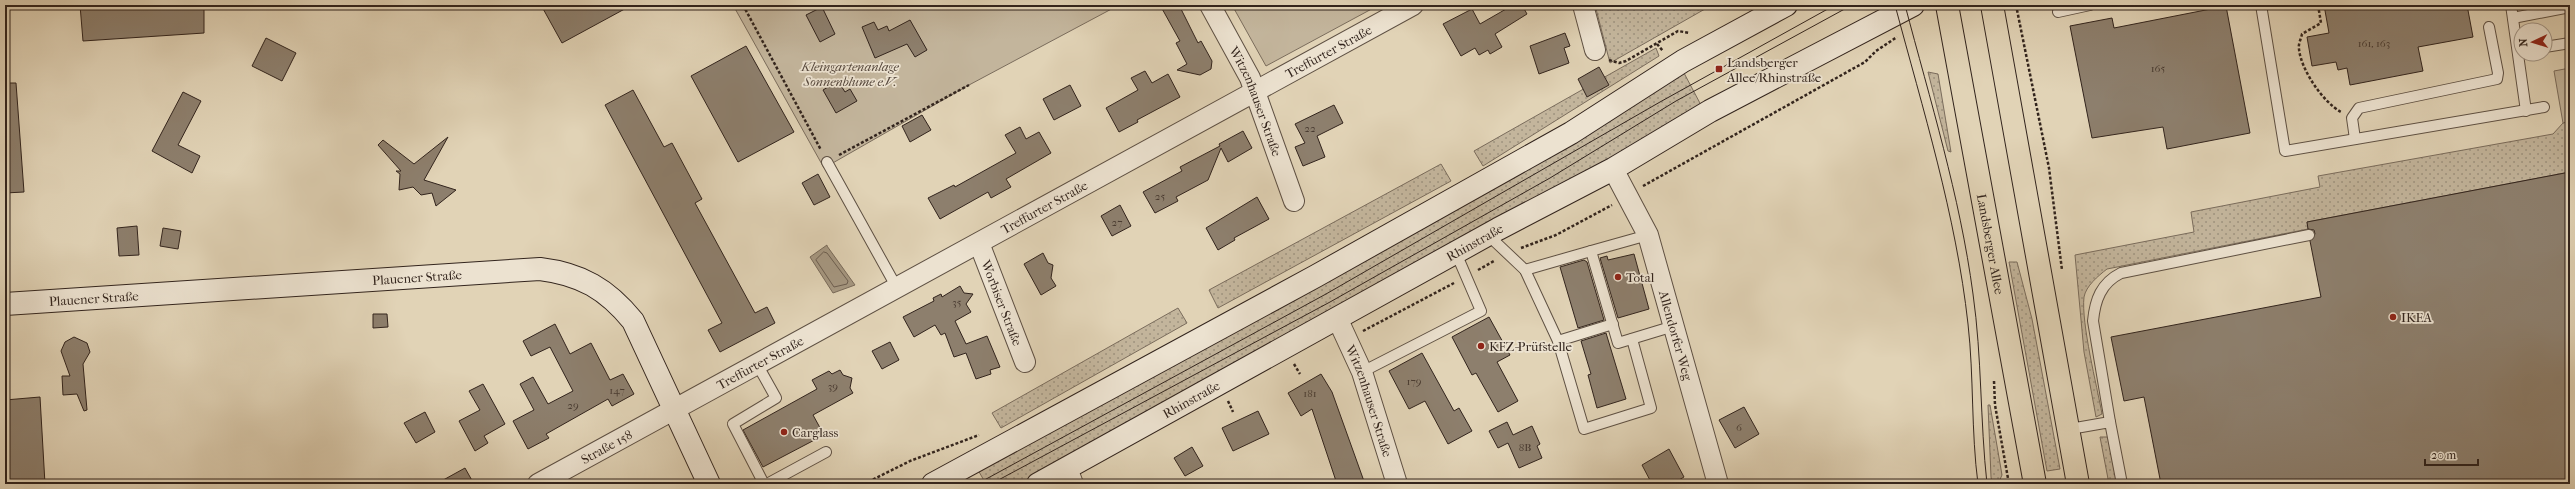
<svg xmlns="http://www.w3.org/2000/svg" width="2575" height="489" font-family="'IM FELL French Canon',serif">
  <defs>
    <pattern id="grass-dots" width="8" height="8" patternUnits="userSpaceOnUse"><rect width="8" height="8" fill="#c3b59c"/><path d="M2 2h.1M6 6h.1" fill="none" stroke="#9f937f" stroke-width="1.8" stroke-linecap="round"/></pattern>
  </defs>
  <rect width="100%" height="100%" fill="#e1d3b6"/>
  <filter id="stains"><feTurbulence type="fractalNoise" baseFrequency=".005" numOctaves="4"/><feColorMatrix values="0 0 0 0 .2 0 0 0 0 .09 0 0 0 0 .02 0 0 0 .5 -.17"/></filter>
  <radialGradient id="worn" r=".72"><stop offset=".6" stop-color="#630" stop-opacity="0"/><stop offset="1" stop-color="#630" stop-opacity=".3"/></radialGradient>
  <g fill="url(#grass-dots)" stroke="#7a6c5c">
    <path d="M1595 5H1712L1610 63Z"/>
    <path d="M1656 48 1659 56 1483 166 1474 151Z"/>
    <path d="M1928 72 1938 74 1951 152 1948 151Z"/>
    <path d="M1684 73 1702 107 1022 484H986L978 470Z"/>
    <path d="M2570 121V172L2307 222 2308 229 2107 269C2098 276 2086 286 2084 297 2081 323 2097 386 2102 414L2096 417 2084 352 2075 255 2194 232 2191 212 2320 187 2318 176 2553 134 2563 123Z"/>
    <path d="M1441 164 1451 181 1218 308 1209 290Z"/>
    <path d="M2009 262H2017L2032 319 2060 469 2047 471Z"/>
    <path d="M1178 308 1187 323 1001 428 992 413Z"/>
    <path d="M1988 405H1990L2002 475 1998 484H1992L1991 477Z"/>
    <path d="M2100 437H2108L2117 484H2109Z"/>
  </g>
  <g fill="#c3b59c" stroke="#7a6c5c">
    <path d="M733 5H1119L969 85 824 168Z"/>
    <path d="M1232 5H1379L1266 66Z"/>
    <path d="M2570 68V121L2563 123 2554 71Z"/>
  </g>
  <path fill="#a69882" stroke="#786a5a" d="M827 245V246L855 285 833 293 810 257Z"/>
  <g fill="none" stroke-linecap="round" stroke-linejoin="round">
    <path stroke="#6c5e50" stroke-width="1" d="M824 252 827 253 848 281 847 284 834 287 816 260Z"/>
  </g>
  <g fill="#8d7f6d" stroke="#32241d">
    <path d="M80 5H204V33L83 41Z"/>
    <path d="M541 5H632L562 43Z"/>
    <path d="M1160 5H1179L1198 43 1201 41 1212 61 1211 69 1200 75 1177 70 1187 64 1176 43 1180 41Z"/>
    <path d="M1513 5H1522L1527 14 1495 34 1502 47 1490 54 1488 50 1479 55 1475 48 1461 56 1443 24 1472 9 1480 24Z"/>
    <path d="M2324 5H2467L2473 37 2418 47 2423 71 2350 85 2347 68 2338 70 2336 62 2312 66 2307 37 2329 33Z"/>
    <path d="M2226 6 2250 133 2167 149 2163 127 2092 138 2070 26 2112 18 2114 28Z"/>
    <path d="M822 7 835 34 820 42 806 15Z"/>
    <path d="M910 20 927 50 915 57 907 44 875 58 862 27 874 22 878 30 887 26 889 31Z"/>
    <path d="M1565 33 1570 46 1564 48 1569 63 1539 74 1530 46Z"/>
    <path d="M266 38 296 53 282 81 252 66Z"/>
    <path d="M746 46 794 132 738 162 691 76Z"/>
    <path d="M1599 67 1609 85 1587 97 1578 79Z"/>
    <path d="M1145 71 1152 83 1168 74 1180 97 1137 120 1138 122 1119 132 1106 108 1138 90 1131 78Z"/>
    <path d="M838 81 845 92 850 89 857 101 836 113 823 90Z"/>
    <path d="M5 83H16L24 192 5 193Z"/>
    <path d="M1070 85 1081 106 1054 120 1043 99Z"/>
    <path d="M633 90 664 147 672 143 702 199 695 203 755 313 767 307 775 323 720 352 708 330 722 323 605 105Z"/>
    <path d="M183 92 201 101 178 145 200 156 192 173 152 151Z"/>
    <path d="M1334 105 1343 123 1317 136 1325 157 1303 166 1295 147 1305 143 1295 124Z"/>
    <path d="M922 115 931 130 910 142 902 126Z"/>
    <path d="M1020 127 1026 139 1039 132 1051 153 1006 179 1011 187 991 198 988 192 940 219 928 198 954 185 955 187 1016 153 1005 135Z"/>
    <path d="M1243 131 1252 148 1228 162 1221 148 1208 180 1176 197 1178 201 1155 213 1143 192 1182 171 1180 167 1220 146 1219 144Z"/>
    <path d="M448 137 424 180 456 190 436 206 432 193 421 195 413 187 399 190 400 174 396 171H401L378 145 383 140 414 164Z"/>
    <path d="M2570 172V484H2161L2144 397 2124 401 2111 337 2321 297 2310 241 2315 234 2314 230 2308 229 2307 222Z"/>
    <path d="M818 174 830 197 814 205 802 183Z"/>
    <path d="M1257 197 1269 219 1234 238 1235 240 1218 250 1206 228Z"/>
    <path d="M1120 205 1131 226 1112 236 1101 216Z"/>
    <path d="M137 226 139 255 119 256 117 228Z"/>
    <path d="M163 228 181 231 178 249 160 246Z"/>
    <path d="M1043 253 1048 263 1053 265 1051 278 1056 286 1041 295 1024 264Z"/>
    <path d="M1634 254 1649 309 1618 318 1600 258 1607 256 1608 260Z"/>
    <path d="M1584 260 1587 262 1604 320 1578 328 1560 267Z"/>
    <path d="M960 286 964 293 973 294 966 304 971 312 955 321 966 344 987 336 1000 367 990 370 991 374 976 379 966 353 954 357 945 333 941 335 935 325 914 337 903 317 934 301 933 298 941 294 942 297Z"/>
    <path d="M373 314H387L388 327 373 328Z"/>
    <path d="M1489 317 1510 355 1497 362 1518 401 1498 412 1476 373 1472 375 1452 337Z"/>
    <path d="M555 324 570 354 591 343 610 380 623 374 634 394 612 406 608 399 546 434 549 438 528 449 513 421 534 410 520 384 533 377 548 404 573 391 550 347 531 356 523 341Z"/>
    <path d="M1606 333 1626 399 1597 408 1588 375 1591 374 1581 341Z"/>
    <path d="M74 337 87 343 90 352 83 364 87 410 84 411 77 394 63 395 62 376H70L61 351 65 342Z"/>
    <path d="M890 342 899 360 882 369 872 351Z"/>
    <path d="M1422 353 1454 411 1459 408 1472 431 1448 444 1425 401 1409 409 1389 371Z"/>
    <path d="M840 370 843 375 852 378 850 388 853 393 813 415 824 435 763 467 743 430 817 389 812 380 829 371 832 374Z"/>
    <path d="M1321 374 1332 392 1365 484H1337L1312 409 1301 416 1288 393Z"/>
    <path d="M483 384 505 424 484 436 488 443 475 451 459 421 480 410 469 391Z"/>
    <path d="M40 397 45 484H5V400Z"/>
    <path d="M1744 407 1759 434 1735 448 1719 420Z"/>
    <path d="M1258 411 1269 434 1233 451 1222 428Z"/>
    <path d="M425 412 435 432 416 443 404 423Z"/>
    <path d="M1507 422 1513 435 1532 426 1540 444 1537 446 1542 458 1519 468 1508 443 1498 448 1489 431Z"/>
    <path d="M1192 447 1203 466 1185 476 1174 458Z"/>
    <path d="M1669 449 1684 477 1672 484H1652L1642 465Z"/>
    <path d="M465 468 474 484H436Z"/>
  </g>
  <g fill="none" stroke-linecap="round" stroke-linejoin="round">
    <defs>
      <g id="lane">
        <path d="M2261 5 2285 151 2544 107"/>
        <path d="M2511 5 2526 111"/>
        <path d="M2058 12 2090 5"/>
        <path d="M2513 18 2570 7"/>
        <path d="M2545 47 2570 43"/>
        <path d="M2355 139 2352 118 2359 108 2497 79 2498 73 2489 27"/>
        <path d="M827 162 897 288"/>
        <path d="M1488 235 1525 270 1558 341 1584 429 1651 408 1632 339"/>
        <path d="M1648 235 1591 251 1618 343 1674 326"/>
        <path d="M1525 270 1591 251"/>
        <path d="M1558 341 1613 324"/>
        <path d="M757 364 776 398 733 424 764 484"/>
        <path d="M1362 372 1481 311 1456 253"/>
        <path d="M2110 422 2093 321C2095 300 2101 283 2121 273L2309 235"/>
        <path d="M2070 429 2110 422 2122 484"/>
        <path d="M767 484 826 452"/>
      </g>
      <g id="street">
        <path id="s1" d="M1210 5 1250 78 1294 201"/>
        <path d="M1583 5 1595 50"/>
        <path id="s2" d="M1613 169 1648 235 1718 484"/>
        <path id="s3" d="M979 243 1025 362"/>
        <path id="s4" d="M1338 320 1362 372 1397 484"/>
        <path d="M1067 468 1073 484"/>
        <path id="s5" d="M538 484 1413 5"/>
      </g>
      <g id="secondary">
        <path id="s6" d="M5 304 540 269C581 274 607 289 633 321L709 484"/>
        <path d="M933 484 1316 276 1571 133 1683 61 1786 5"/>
        <path id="s7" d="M1038 484 1498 229 1613 169 1710 111 1913 5"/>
      </g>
      <g id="primary">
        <path id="s8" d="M1947 5 2035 484"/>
        <path d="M1992 5 2078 484"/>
      </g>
    </defs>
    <use href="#lane" stroke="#5e5043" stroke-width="12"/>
    <use href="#street" stroke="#5e5043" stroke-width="22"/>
    <use href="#secondary" stroke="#32241d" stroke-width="24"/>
    <use href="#primary" stroke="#32241d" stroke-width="24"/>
    <g stroke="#32241d" stroke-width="2.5" stroke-dasharray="3 2" stroke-linecap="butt">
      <path d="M743 5 821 150"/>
      <path d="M2016 5 2049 168 2062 270"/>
      <path d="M2318 5 2321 23 2302 34C2301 39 2298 44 2299 49 2301 70 2323 102 2341 112"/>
      <path d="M1657 44 1663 51"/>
      <path d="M1609 60 1619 63 1626 61 1678 31 1690 33"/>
      <path d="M839 155 969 85"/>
      <path d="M1643 186 1865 62 1876 51 1897 37"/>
      <path d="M1521 248 1556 235 1612 205"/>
      <path d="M1478 270 1494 261"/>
      <path d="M1363 331 1454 283"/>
      <path d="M1294 364 1300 374"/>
      <path d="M1994 381 1995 405 2009 484"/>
      <path d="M1228 401 1233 412"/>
      <path d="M864 484 910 461 979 435"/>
    </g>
    <use href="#lane" stroke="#ece2d0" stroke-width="10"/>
    <use href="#street" stroke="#ece2d0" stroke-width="20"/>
    <use href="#secondary" stroke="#ece2d0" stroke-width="22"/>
    <use href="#primary" stroke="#e1d3b6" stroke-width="22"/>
    <g stroke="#32241d" stroke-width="1">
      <path d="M1895 5C1923 110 1956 215 1968 324 1974 377 1971 431 1978 484"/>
      <path d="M1905 5C1930 100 1960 196 1973 294 1982 357 1980 421 1987 484"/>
      <path d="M977 484 1326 294 1660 102 1835 5"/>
      <path d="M991 484 1330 302 1550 178 1676 101 1852 5"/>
    </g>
  </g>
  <g fill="#8f2418" stroke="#ece2d0" stroke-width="1.5">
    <rect x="1715" y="65" width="8" height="8" rx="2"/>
    <circle cx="1618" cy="277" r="4"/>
    <circle cx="2393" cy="317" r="4"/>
    <circle cx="1481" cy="346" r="4"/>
    <circle cx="784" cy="432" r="4"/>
  </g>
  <g text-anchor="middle" stroke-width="3.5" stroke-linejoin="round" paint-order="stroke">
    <g font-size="11" fill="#493b31">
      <text x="2374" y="47">161, 163</text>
      <text x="2158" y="72">165</text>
      <text x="1310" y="132">22</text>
      <text x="1160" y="200">25</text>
      <text x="1117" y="226">27</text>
      <text x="957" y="306">35</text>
      <text x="1414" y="385">179</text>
      <text x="833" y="390">39</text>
      <text x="617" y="394">147</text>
      <text x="1310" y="397">181</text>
      <text x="573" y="409">29</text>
      <text x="1739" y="431">6</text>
      <text x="1525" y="451">8B</text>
    </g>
    <g font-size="13" fill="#32241d" stroke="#ece2d0">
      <text dy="5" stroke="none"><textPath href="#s5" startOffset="901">Treffurter Straße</textPath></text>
      <text dy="5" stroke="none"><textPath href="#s1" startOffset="107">Witzenhauser Straße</textPath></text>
      <text dy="5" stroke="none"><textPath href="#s5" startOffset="577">Treffurter Straße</textPath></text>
      <text dy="5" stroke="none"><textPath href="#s7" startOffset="499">Rhinstraße</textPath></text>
      <text dy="5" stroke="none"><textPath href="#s8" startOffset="243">Landsberger Allee</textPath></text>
      <text dy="5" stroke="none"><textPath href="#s6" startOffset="413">Plauener Straße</textPath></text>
      <text dy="5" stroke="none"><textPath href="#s6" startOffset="89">Plauener Straße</textPath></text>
      <text dy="5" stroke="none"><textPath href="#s3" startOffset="64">Worbiser Straße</textPath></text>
      <text dy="5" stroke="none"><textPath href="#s2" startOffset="179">Allendorfer Weg</textPath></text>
      <text dy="5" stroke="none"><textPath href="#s5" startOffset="253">Treffurter Straße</textPath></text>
      <text dy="5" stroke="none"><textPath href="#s7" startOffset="175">Rhinstraße</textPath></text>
      <text dy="5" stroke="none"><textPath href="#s4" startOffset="87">Witzenhauser Straße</textPath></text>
      <text dy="5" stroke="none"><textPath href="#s5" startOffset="78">Straße 158</textPath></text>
    </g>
    <g font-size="13" fill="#32241d" stroke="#ece2d0" text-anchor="start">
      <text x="1727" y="67">Landsberger<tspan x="1727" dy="15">Allee/Rhinstraße</tspan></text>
      <text x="1626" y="282">Total</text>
      <text x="2401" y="322">IKEA</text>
      <text x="1489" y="351">KFZ-Prüfstelle</text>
      <text x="792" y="437">Carglass</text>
    </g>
    <g font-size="13" font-style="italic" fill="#56483d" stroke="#ece2d0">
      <text x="850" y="71">Kleingartenanlage<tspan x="850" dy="15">Sonnenblume e.V.</tspan></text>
    </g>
  </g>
  <rect width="2575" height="489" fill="none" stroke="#e1d3b6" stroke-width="20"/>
  <rect x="6" y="6" width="2563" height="477" fill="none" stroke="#32241d" stroke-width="2"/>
  <rect x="10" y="10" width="2555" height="469" fill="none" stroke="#32241d"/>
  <g transform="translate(2533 42) rotate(266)"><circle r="19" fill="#ece2d0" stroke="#a29688"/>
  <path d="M0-3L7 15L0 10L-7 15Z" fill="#8f2418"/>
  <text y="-6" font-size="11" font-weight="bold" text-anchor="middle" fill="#32241d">N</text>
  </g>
  <path d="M2425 459v6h53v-6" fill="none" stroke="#32241d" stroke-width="2"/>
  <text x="2431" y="459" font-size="12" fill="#32241d" stroke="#ece2d0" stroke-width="3" paint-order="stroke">20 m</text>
  <rect width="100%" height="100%" filter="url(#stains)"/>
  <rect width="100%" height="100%" fill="url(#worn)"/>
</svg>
